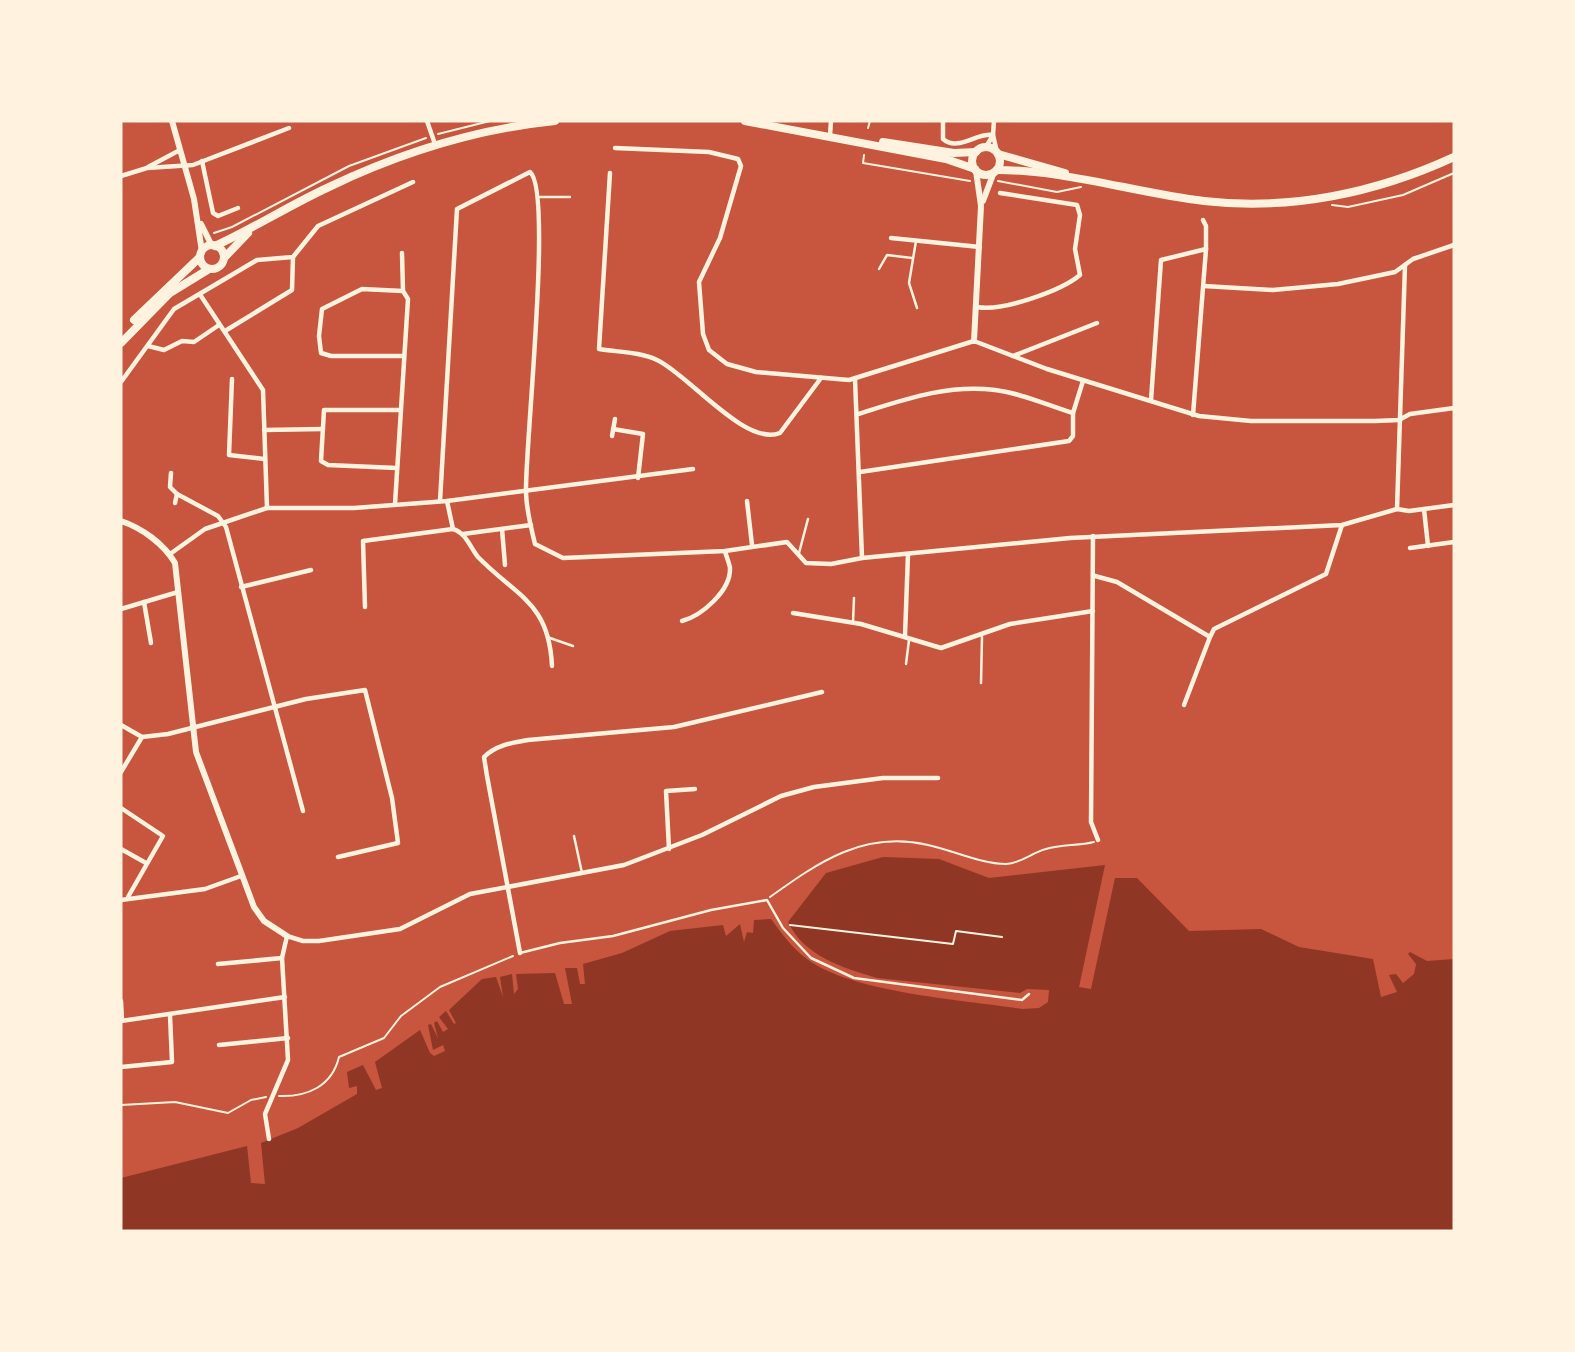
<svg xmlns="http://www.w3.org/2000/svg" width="1575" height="1352" font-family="'Titillium Web',sans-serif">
  <rect width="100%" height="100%" fill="#c8553d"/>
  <path fill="#8f3625" d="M883 857 939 859 989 878 1105 865 1079 987 1091 989 1115 878H1137L1189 931 1261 929 1299 947 1373 959 1381 997 1397 992 1389 975 1396 974 1403 983 1414 974 1416 964 1408 954 1410 952 1427 961 1454 959V1231H121V1178L247 1146 251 1183 265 1184 261 1143 298 1128 357 1094V1086L349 1088 347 1072 363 1065 376 1090 382 1088 375 1062 420 1030 430 1053 434 1056 445 1051 443 1045 433 1050 428 1025 431 1024 438 1038 434 1023 437 1021 443 1032 448 1029 439 1017 446 1011 454 1024 456 1023 449 1010 482 979 496 977 503 997 500 977 512 974 514 994 518 989 516 974 555 973 564 1004H572L565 968H577L580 984H585L583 964 622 953 670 931 723 925 726 936 740 924 744 942 747 932 753 933 754 920 771 919C782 934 792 948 807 959 852 993 965 1000 1022 1009L1039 1008 1048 1002 1049 990 1027 989 1020 993 877 978C843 968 804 956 788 922L826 873Z"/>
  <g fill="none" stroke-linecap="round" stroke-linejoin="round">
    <g stroke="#fff3e0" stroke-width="2">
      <path d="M868 128 870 121"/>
      <path d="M438 134 490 121"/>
      <path d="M864 155 863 163 970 181"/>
      <path d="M998 181 1057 192 1081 187"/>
      <path d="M1332 205 1348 207 1403 195 1454 173"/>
      <path d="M214 233 232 227 349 166 426 138"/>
      <path d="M770 897C819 862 864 830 928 845 952 850 981 864 1006 864 1022 863 1031 853 1046 849 1061 844 1078 846 1094 842"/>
      <path d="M790 925 953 944 956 931 1002 937"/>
      <path d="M279 1096C308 1097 332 1086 339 1057L384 1038 401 1016 440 987 513 956"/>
      <path d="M121 1105 175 1102 228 1113 251 1100 266 1097"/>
    </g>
    <g stroke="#fff3e0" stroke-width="2.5">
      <path d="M540 197H570"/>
      <path d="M916 241 909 283 917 308"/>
      <path d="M879 269 887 255 912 258"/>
      <path d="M799 553 808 519"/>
      <path d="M853 623 854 598"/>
      <path d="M547 637 573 646"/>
      <path d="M906 664 909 640"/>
      <path d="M981 683 982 637"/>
      <path d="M574 836 582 873"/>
      <path d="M520 953 560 943 613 936 711 910 767 900 783 928 811 958 854 978 1022 1000 1029 994"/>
    </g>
    <g stroke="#fff3e0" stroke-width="4.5">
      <path d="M427 121 435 144"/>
      <path d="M943 121V139C958 152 977 132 993 135L994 121"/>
      <path d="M830 135 831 121"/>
      <path d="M986 147 993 135 997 152"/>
      <path d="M615 148 709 152 738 159 741 166 720 238 699 282 703 334 709 350 727 364 756 372 849 380 974 341 1047 369 1199 416 1251 421H1375L1399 420 1410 414 1454 408"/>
      <path d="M202 161 213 213 218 216 238 208"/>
      <path d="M148 167 180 150"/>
      <path d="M610 173 599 349C617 352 641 352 657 360 688 374 745 447 780 433L821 378"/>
      <path d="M121 176 147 168 193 165 289 128"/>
      <path d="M891 238 980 247"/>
      <path d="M1204 286 1273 290 1338 284 1395 272 1413 259 1454 245"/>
      <path d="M201 296 263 390 267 508"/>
      <path d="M977 307C1001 312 1061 291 1080 275L1075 249 1080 215 1077 205 1000 193"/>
      <path d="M225 331 292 290 293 257"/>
      <path d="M148 346 164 350 182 341 194 342 219 325"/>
      <path d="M403 356H331L321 353 319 336 322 309 362 289 403 291"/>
      <path d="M1013 356 1097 323"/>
      <path d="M232 379 229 455 264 459"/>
      <path d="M855 379 862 558"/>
      <path d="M121 382 174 309 257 260 293 257 318 226 413 182"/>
      <path d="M1151 400 1161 260 1206 249"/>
      <path d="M1073 413 1083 381"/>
      <path d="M858 414C903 400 946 384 995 390 1021 393 1047 405 1073 413V436L1069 441 860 472"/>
      <path d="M1193 415 1206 249V226L1203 220"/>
      <path d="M613 429 643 434 638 478"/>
      <path d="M264 430 323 429"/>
      <path d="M612 436 615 419"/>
      <path d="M397 468 328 465 321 461 324 410H400"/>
      <path d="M171 473 170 487 177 494 218 516 226 527 303 811"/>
      <path d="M440 501 457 209 530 172C553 190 525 446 526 491 526 509 531 527 535 544L563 558 725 551 787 542 806 563 831 564 862 558 1070 538 1342 525 1397 509"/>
      <path d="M447 501 453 529C466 533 470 547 478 557 517 597 549 602 552 666"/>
      <path d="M747 501 752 545"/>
      <path d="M175 503 177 494"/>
      <path d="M395 504 408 299 403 291 402 253"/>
      <path d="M1397 509 1405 265"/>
      <path d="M1397 509 1409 511 1454 505"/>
      <path d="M1424 509 1428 546"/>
      <path d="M502 529 505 565"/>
      <path d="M463 534 531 525"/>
      <path d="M1093 536 1091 822 1098 840"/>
      <path d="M1410 548 1454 542"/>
      <path d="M170 554 205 529 267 508H354L447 501 693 469"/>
      <path d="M1095 576 1117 582 1210 637 1214 629 1326 574 1342 525"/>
      <path d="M241 587 311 570"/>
      <path d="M144 602 151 643"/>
      <path d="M365 607 363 541 453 529"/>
      <path d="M121 609 178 592"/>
      <path d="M793 613 861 624 941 648 1010 624 1093 611"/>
      <path d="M682 621C701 616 731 591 730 568 729 562 726 556 725 551"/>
      <path d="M905 636 908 554"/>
      <path d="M1184 705 1210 637"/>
      <path d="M121 725 142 737 168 734 306 699 365 690 392 798 398 843 338 857"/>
      <path d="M121 772 142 737"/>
      <path d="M121 808 163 836 128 897"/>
      <path d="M121 849 146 863"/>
      <path d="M669 849 666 791 695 789"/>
      <path d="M121 900 205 889 241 876"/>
      <path d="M520 953 487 776 484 757C496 745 511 743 528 740L674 727 822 692"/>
      <path d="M218 964 282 958"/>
      <path d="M121 1001 122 1020"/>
      <path d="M121 1021 285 997"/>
      <path d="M219 1045 288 1038"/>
      <path d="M121 1067 172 1062 170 1015"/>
      <path d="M269 1139 265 1114 288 1060 282 958 287 936 303 941H319L400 929 470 894 624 865 702 835 781 796 814 787 883 778H938"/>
    </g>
    <g stroke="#fff3e0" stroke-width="6">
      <path d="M172 121 194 199 202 252"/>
      <path d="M983 201 994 172"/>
      <path d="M201 224 212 246"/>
      <path d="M974 341 981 206 976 171"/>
      <path d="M121 521C142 528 164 544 175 563L196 752 254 907 264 921 287 936"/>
    </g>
    <g stroke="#fff3e0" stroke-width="8">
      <path d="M745 121 946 159 975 169"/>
      <path d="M883 142 954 153 976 152"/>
      <circle cx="986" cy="161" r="14"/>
      <path d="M998 154 1065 173"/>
      <path d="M997 170C1066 170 1136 193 1204 201 1290 211 1376 193 1454 157"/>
      <circle cx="212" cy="257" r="12"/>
      <path d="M215 246C254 228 290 205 329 187 400 153 476 129 555 121"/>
      <path d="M224 258 248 233"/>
      <path d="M134 320 200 257"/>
      <path d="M121 343 170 293 209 269"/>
    </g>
  </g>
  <rect width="1575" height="1352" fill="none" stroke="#fff3e0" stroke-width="245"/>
</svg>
